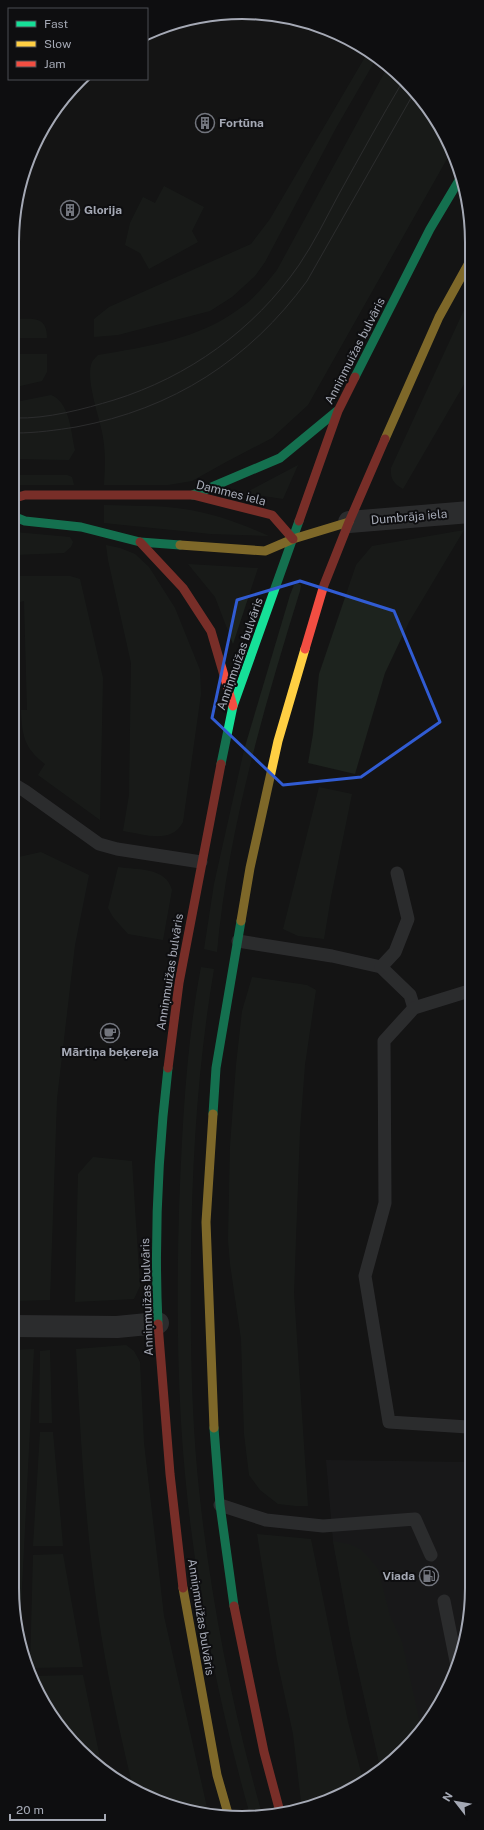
<svg xmlns="http://www.w3.org/2000/svg" width="484" height="1830" font-family="'Public Sans',sans-serif">
  <rect width="100%" height="100%" fill="#141414"/>
  <path fill="#1e1e20" d="M326 1460 468 1462V1633L433 1716 381 1771 351 1639 333 1541Z"/>
  <g fill="#1d231e">
    <path d="M368 52 376 59 336 128 265 262 255 276 232 297 210 311 118 335 94 337V319L109 307 251 244 270 219Z"/>
    <path d="M387 68 415 90 452 150 308 405 272 438 226 462 192 481 168 485H104C105 467 106 450 102 432 99 416 85 378 92 362 93 360 96 357 98 355 146 347 199 339 239 309 254 299 266 284 277 270Z"/>
    <path d="M164 186 204 207 192 231 198 242 149 269 140 253 125 245 130 223 143 197 155 203Z"/>
    <path d="M470 297V374L403 489C394 484 390 479 391 468Z"/>
    <path d="M16 319C33 319 47 316 47 338H16Z"/>
    <path d="M16 354H47V372L42 381 16 387Z"/>
    <path d="M51 395C70 402 71 433 75 450L69 460 16 459V402Z"/>
    <path d="M298 465 283 499 245 493Z"/>
    <path d="M16 475H67L72 477 74 485H15Z"/>
    <path d="M104 505C131 506 158 505 184 509 213 513 242 524 269 536L211 534 104 523Z"/>
    <path d="M464 530 409 622 385 673 355 774 308 763 313 734 319 674 356 565 372 546Z"/>
    <path d="M15 532 70 537 73 542 71 547 64 553 15 555Z"/>
    <path d="M106 545 120 548 135 554 149 567 175 608 200 670 201 694 183 822C171 845 144 834 123 831L129 795 131 663 108 560Z"/>
    <path d="M188 564 258 568 233 644 215 597Z"/>
    <path d="M20 576H70L80 579 103 678 100 820 38 775 45 764C24 748 22 735 21 710H27L24 601 20 602Z"/>
    <path d="M298 583 301 585 300 591C264 707 228 830 217 952L204 949 214 884 244 750 290 595 294 585Z"/>
    <path d="M319 787 352 794 331 897 324 939 298 936 283 929Z"/>
    <path d="M41 852 89 875 75 945 57 1099 50 1300 13 1301 14 858Z"/>
    <path d="M118 867C138 870 166 867 172 890L163 940 128 934 113 917 108 908Z"/>
    <path d="M201 967 214 969C198 1063 192 1159 191 1255 190 1336 191 1418 200 1499 212 1606 233 1711 262 1814L250 1815C214 1687 189 1555 181 1422 177 1352 177 1281 179 1211 182 1131 186 1045 201 967Z"/>
    <path d="M252 977 307 985 316 990 305 1065 300 1130 294 1293 308 1506H296L278 1504 260 1490 249 1475 244 1434 241 1339 230 1264 228 1240 230 1146 236 1065 242 1011Z"/>
    <path d="M93 1157 132 1161 140 1286 134 1299 75 1302 78 1174Z"/>
    <path d="M126 1345 134 1351 140 1362 144 1443 164 1616 208 1812 140 1794 133 1788C117 1721 102 1652 94 1583 84 1505 80 1427 76 1349Z"/>
    <path d="M34 1349 20 1627 12 1588 13 1350Z"/>
    <path d="M50 1350 52 1423H39L40 1351Z"/>
    <path d="M40 1432H53L63 1546H33Z"/>
    <path d="M257 1534 311 1539 348 1722 363 1780 302 1810 293 1734 277 1660Z"/>
    <path d="M333 1541 349 1544 360 1549 368 1557 378 1569 390 1616 402 1642 421 1728 381 1771 351 1639Z"/>
    <path d="M63 1554 83 1667 30 1668 33 1555Z"/>
    <path d="M83 1675 101 1763V1764L69 1740 30 1676Z"/>
  </g>
  <g fill="none" stroke-linecap="round" stroke-linejoin="round">
    <g stroke="#48494d" stroke-width="13">
      <path d="M15 785 25 791 99 844 117 849 201 862"/>
      <path d="M238 941 332 956 381 967 410 995 414 1008"/>
      <path d="M381 967 395 952 408 919 397 873"/>
      <path d="M468 1427 389 1422 365 1276 385 1203 384 1041 414 1008 469 991"/>
      <path d="M220 1505 266 1520 323 1526 415 1519 431 1555"/>
      <path d="M444 1601 456 1661"/>
    </g>
    <g stroke="#48494d" stroke-width="22">
      <path d="M349 522 470 512"/>
      <path d="M13 1326 117 1327 158 1323"/>
    </g>
    <g stroke="#16e098" stroke-width="9">
      <path d="M355 377 430 229 461 177"/>
      <path d="M193 495 280 458 337 411"/>
      <path d="M15 517 25 521 81 527 140 542 180 545"/>
      <path d="M221 764 233 706 299 521"/>
      <path d="M213 1114 216 1068 241 921"/>
      <path d="M158 1324C154 1239 158 1153 168 1068"/>
      <path d="M214 1428 220 1505 234 1606"/>
    </g>
    <g stroke="#ffcf43" stroke-width="9">
      <path d="M385 439 439 317 470 261"/>
      <path d="M180 545 265 551 293 539 349 522"/>
      <path d="M241 921 250 868 278 741 305 649"/>
      <path d="M213 1114 206 1222 214 1428"/>
      <path d="M183 1588 217 1775 229 1817"/>
    </g>
    <g stroke="#f24e42" stroke-width="9">
      <path d="M15 498 25 495H193L272 515 293 539"/>
      <path d="M299 521 338 411 355 377"/>
      <path d="M140 542 183 588 211 631 233 706"/>
      <path d="M305 649 324 585 349 522 385 439"/>
      <path d="M168 1068 179 983 221 764"/>
      <path d="M158 1324 170 1474 183 1588"/>
      <path d="M234 1606 264 1752 280 1812"/>
    </g>
    <g stroke="#494a4c" stroke-width="1">
      <path d="M16 418C47 419 84 409 114 400 188 377 254 330 299 265 314 243 326 218 339 194 360 156 381 118 403 81"/>
      <path d="M16 433C36 433 57 430 76 427 173 409 249 360 307 281L415 91"/>
    </g>
  </g>
  <path d="M0 0H484V1830H0ZM300 581 394 611 440 722 361 777 283 785 212 718 237 600Z" fill="#141414" fill-opacity=".55" fill-rule="evenodd"/>
  <path fill="none" stroke="#315cd3" stroke-width="3" stroke-linejoin="round" d="M300 581 394 611 440 722 361 777 283 785 212 718 237 600Z"/>
  <defs>
    <symbol id="building-ring" viewBox="-11 -11 22 22"><circle r="9.5" fill="#0e0e10" stroke="#72757d" stroke-width="1.5"/><path d="M-4-6H4V6H1V3H-1V6H-4ZM-2.5-4.3h1.7v1.8h-1.7ZM.8-4.3h1.7v1.8H.8ZM-2.5-1h1.7V.8h-1.7ZM.8-1h1.7V.8H.8Z" fill="#72757d"/></symbol>
    <symbol id="cafe-ring" viewBox="-11 -11 22 22"><circle r="9.5" fill="#0e0e10" stroke="#72757d" stroke-width="1.5"/><path d="M-5.5-4.5H6V0H3Q3 3.5 0 3.5H-2.5Q-5.5 3.5-5.5 0ZM3-3.2v2h1.7v-2ZM-6 4.5H4V6H-6Z" fill="#72757d"/></symbol>
    <symbol id="fuel-ring" viewBox="-11 -11 22 22"><circle r="9.5" fill="#0e0e10" stroke="#72757d" stroke-width="1.5"/><path d="M-5.5-6h7V0h2V4h1.3V-2.5L3-4.5l.8-.8L6-3V5H2.5V1h-1V6h-7ZM-4.2-4.7v3.2H.2V-4.7Z" fill="#72757d"/></symbol>
  </defs>
  <g fill-rule="evenodd">
    <use href="#building-ring" x="194" y="112" width="22" height="22"/>
    <use href="#building-ring" x="59" y="199" width="22" height="22"/>
    <use href="#cafe-ring" x="99" y="1022" width="22" height="22"/>
    <use href="#fuel-ring" x="418" y="1565" width="22" height="22"/>
  </g>
  <g text-anchor="middle" stroke-width="4" stroke-linejoin="round" paint-order="stroke">
    <g font-size="12" font-weight="bold" fill="#a5a9b5" stroke="#0e0e10" text-anchor="start">
      <text x="219" y="127">Fortūna</text>
      <text x="84" y="214">Glorija</text>
      <text x="110" y="1056" text-anchor="middle">Mārtiņa beķereja</text>
      <text x="415" y="1580" text-anchor="end">Viada</text>
    </g>
    <g font-size="12" fill="#a5a9b5" stroke="#0e0e10">
      <text transform="translate(355 351) rotate(-63)" y="4">Anniņmuižas bulvāris</text>
      <text transform="translate(231 493) rotate(14)" y="4">Dammes iela</text>
      <text transform="translate(409 517) rotate(-5)" y="4">Dumbrāja iela</text>
      <text transform="translate(240 654) rotate(-71)" y="4">Anniņmuižas bulvāris</text>
      <text transform="translate(170 972) rotate(-81)" y="4">Anniņmuižas bulvāris</text>
      <text transform="translate(147 1297) rotate(-92)" y="4">Anniņmuižas bulvāris</text>
      <text transform="translate(201 1617) rotate(81)" y="4">Anniņmuižas bulvāris</text>
    </g>
  </g>
  <path d="M0 0H484V1830H0ZM242 19H242A223 223 0 0 1 465 242V1588A223 223 0 0 1 242 1811H242A223 223 0 0 1 19 1588V242A223 223 0 0 1 242 19Z" fill="#0e0e10" fill-rule="evenodd"/>
  <path fill="none" stroke="#a5a9b5" stroke-width="2" d="M242 19H242A223 223 0 0 1 465 242V1588A223 223 0 0 1 242 1811H242A223 223 0 0 1 19 1588V242A223 223 0 0 1 242 19Z"/>
  <rect x="8" y="8" width="140" height="72" fill="#0e0e10" stroke="#4a4c52"/>
  <rect x="16" y="21" width="20" height="6" fill="#16e098" stroke="#4a4c52"/>
  <text x="44" y="28" font-size="12" fill="#a5a9b5">Fast</text>
  <rect x="16" y="41" width="20" height="6" fill="#ffcf43" stroke="#4a4c52"/>
  <text x="44" y="48" font-size="12" fill="#a5a9b5">Slow</text>
  <rect x="16" y="61" width="20" height="6" fill="#f24e42" stroke="#4a4c52"/>
  <text x="44" y="68" font-size="12" fill="#a5a9b5">Jam</text>
  <g transform="translate(456 1802) rotate(301)" stroke="#0e0e10" stroke-width="3" paint-order="stroke">
  <path d="M0-3L7 15L0 10L-7 15Z" fill="#a5a9b5"/>
  <text y="-6" font-size="11" font-weight="bold" text-anchor="middle" fill="#a5a9b5">N</text>
  </g>
  <path d="M10 1814v6h95v-6" fill="none" stroke="#a5a9b5" stroke-width="2"/>
  <text x="16" y="1814" font-size="12" fill="#a5a9b5" stroke="#0e0e10" stroke-width="3" paint-order="stroke">20 m</text>
</svg>
